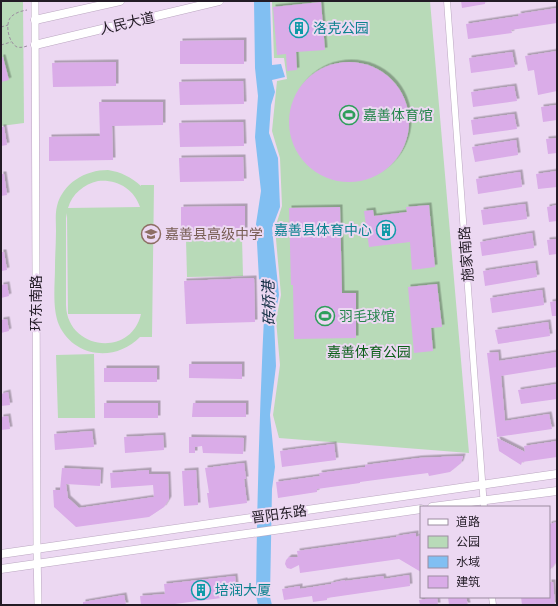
<svg xmlns="http://www.w3.org/2000/svg" width="558" height="606" font-family="'Alegreya Sans','Noto Sans SC',sans-serif">
  <defs>
    <filter id="shadow"><feDropShadow dx="2.5" dy="-2.5" stdDeviation="0" flood-color="#0004"/></filter>
  </defs>
  <rect width="100%" height="100%" fill="#ecd8f2"/>
  <g fill="#b8dab8" fill-rule="evenodd">
    <path d="M1 1H23L24 123 1 126Z"/>
    <path d="M279 1H430L469 453 279 438 273 415 280 365 276 320 281 295 275 228 282 206 280 158 272 131 277 81 287 79 284 58H274L272 2Z"/>
    <path d="M108 170C121 172 131 177 141 186V185H154L152 337H140C116 362 74 358 59 325 52 308 55 285 55 267 55 255 56 243 56 231 56 223 55 214 57 206 63 183 85 170 108 170ZM98 181C117 179 134 189 140 207L68 208C72 194 84 184 98 181ZM67 213 68 314H141C131 358 67 350 66 305V218Z"/>
    <path d="M242 238 243 276 187 277 186 239Z"/>
    <path d="M94 354 95 418H58L56 355Z"/>
  </g>
  <path fill="#81bff2" d="M254 1H270L272 65 281 64 285 77 272 80 275 92 271 105 269 133 278 158 280 207 272 228 279 295 274 320 276 366 270 415 275 467 272 489 270 597 272 605H258L256 596C257 496 260 396 265 296L259 280 256 224 261 191 255 137 258 96 255 68Z"/>
  <g fill="#daace8" filter="url(#shadow)">
    <path d="M461 1H485V4L462 8Z"/>
    <path d="M321 2 325 50 296 52 297 70 287 71 286 54 277 55 273 7Z"/>
    <path d="M557 8V23L511 30 512 33 468 39 466 24 519 16 518 14Z"/>
    <path d="M244 40V64H180V41Z"/>
    <path d="M557 51V91L538 95 534 70 528 71 525 56Z"/>
    <path d="M512 52 515 67 471 73 469 58Z"/>
    <path d="M1 57H3L9 80 1 82Z"/>
    <path d="M116 62V86L53 87 52 63Z"/>
    <circle cx="349" cy="122" r="60"/>
    <path d="M243 81 244 104 180 105 179 82Z"/>
    <path d="M514 86 517 101 473 107 471 92Z"/>
    <path d="M99 102H163V125L112 126 113 160 49 161V137L100 136Z"/>
    <path d="M557 105V120L543 122 541 107Z"/>
    <path d="M514 114 517 129 473 135 471 120Z"/>
    <path d="M243 122 244 146 180 147 179 123Z"/>
    <path d="M1 127H4L7 145 1 146Z"/>
    <path d="M557 138V153L548 154 546 139Z"/>
    <path d="M516 140 518 155 475 162 472 147Z"/>
    <path d="M243 157 244 181 180 182 179 158Z"/>
    <path d="M557 171V187L538 189 536 174Z"/>
    <path d="M520 172 522 187 478 194 476 179Z"/>
    <path d="M1 174H4L7 195 1 196Z"/>
    <path d="M525 204 527 219 483 225 481 210Z"/>
    <path d="M429 205 435 267 412 270 410 242 369 247 364 211 373 210 374 216 407 212 406 207Z"/>
    <path d="M557 205V221L549 222 547 207Z"/>
    <path d="M245 206V230L181 231V207Z"/>
    <path d="M340 207 342 293H356V338L294 339 293 285H291L289 208Z"/>
    <path d="M532 233 534 248 482 256 480 242Z"/>
    <path d="M557 239V254L549 255 547 240Z"/>
    <path d="M1 252H4L7 270 1 271Z"/>
    <path d="M535 263 537 277 485 286 483 271Z"/>
    <path d="M254 278 255 322 186 324 184 281Z"/>
    <path d="M7 284 9 296 1 298V285Z"/>
    <path d="M437 284 442 327 431 328 433 351 414 353 408 287Z"/>
    <path d="M542 290 544 305 492 313 490 298Z"/>
    <path d="M557 301V316H552L550 302Z"/>
    <path d="M7 319 9 331 1 333V320Z"/>
    <path d="M548 322 550 336 498 344 495 330Z"/>
    <path d="M498 352 499 361 557 352V367L501 376 505 421 549 414 552 429 497 437 487 353Z"/>
    <path d="M189 364H242V379L189 378Z"/>
    <rect x="104" y="368" width="53" height="14"/>
    <path d="M557 384V399L521 404 518 390Z"/>
    <path d="M8 392 10 405 1 406V394Z"/>
    <rect x="104" y="403" width="54" height="15"/>
    <path d="M193 403H246V417H192Z"/>
    <path d="M8 416 10 429 1 430V417Z"/>
    <path d="M92 431 94 447 55 450 54 434Z"/>
    <path d="M163 435 164 450 125 453 124 437Z"/>
    <path d="M189 437 244 438 243 454 203 453 202 446 195 447V453H189Z"/>
    <path d="M497 438 525 452 524 446 557 441V457L522 462 521 465 499 451Z"/>
    <path d="M334 444 336 460 282 467 280 451Z"/>
    <path d="M463 456 461 463 450 472 429 476 428 473 360 482V483L317 489V492L278 498 276 482 320 476 319 473 365 467V465L419 458Z"/>
    <path d="M244 463 246 479H244L247 503 209 508 207 493H209L205 468Z"/>
    <path d="M62 468 101 470 100 486 66 484 68 498 79 508 154 497 153 485 111 488 110 473 149 470V474H168L169 499 164 507 149 517 76 527 54 507 53 490H60Z"/>
    <path d="M196 470 198 505 184 506 182 471Z"/>
    <path d="M557 522V561L549 571V524Z"/>
    <path d="M416 533V537L421 535V572L399 559 300 573 299 565 291 569 287 568 285 564 286 560 289 557H298L297 551 397 537 396 536Z"/>
    <path d="M409 575 410 586 327 598V600L313 602 312 596 284 600 282 589 300 586V589L331 584V583L345 580V581L383 576 384 579Z"/>
    <path d="M235 576 237 596 167 605H141L140 596 165 594 164 584Z"/>
    <path d="M549 582H553L555 605H522L521 597H549Z"/>
    <path d="M124 595 126 605H83V602Z"/>
    <path d="M437 597 438 605H420L419 600Z"/>
    <path d="M448 597H466L468 605H449Z"/>
  </g>
  <g fill="none" stroke-linecap="round" stroke-linejoin="round">
    <defs>
      <g id="minor">
        <path d="M447 1 484 507"/>
        <path d="M492 597 493 605"/>
      </g>
      <path id="tertiary" d="M35 1 37 549 38 605"/>
      <g id="secondary">
        <path d="M35 20 120 1"/>
        <path d="M35 45 219 1"/>
        <path d="M432 507 557 491"/>
        <path d="M1 554 557 474"/>
        <path d="M1 569 421 509"/>
      </g>
    </defs>
    <use href="#minor" stroke="#bba7c1" stroke-width="7"/>
    <use href="#tertiary" stroke="#bba7c1" stroke-width="8"/>
    <use href="#secondary" stroke="#bba7c1" stroke-width="9"/>
    <g stroke="#9b8c9f" stroke-width="1" stroke-dasharray="3 2" stroke-linecap="butt">
      <path d="M1 27 8 25"/>
      <path d="M1 45 11 42"/>
      <path d="M27 46C24 47 21 48 17 47 9 43 5 26 10 18 14 13 21 11 27 10"/>
    </g>
    <use href="#minor" stroke="#fff" stroke-width="6"/>
    <use href="#tertiary" stroke="#fff" stroke-width="7"/>
    <use href="#secondary" stroke="#fff" stroke-width="8"/>
  </g>
  <defs>
    <symbol id="building-ring" viewBox="-11 -11 22 22"><circle r="9.5" fill="#ecd8f2" stroke="#0f9aa8" stroke-width="1.5"/><path d="M-4-6H4V6H1V3H-1V6H-4ZM-2.5-4.3h1.7v1.8h-1.7ZM.8-4.3h1.7v1.8H.8ZM-2.5-1h1.7V.8h-1.7ZM.8-1h1.7V.8H.8Z" fill="#0f9aa8"/></symbol>
    <symbol id="stadium-ring" viewBox="-11 -11 22 22"><circle r="9.5" fill="#ecd8f2" stroke="#2e9e5b" stroke-width="1.5"/><path d="M0-5a6.5 5 0 1 0 0 10a6.5 5 0 1 0 0-10ZM-3.5-1.8h7v3.6h-7Z" fill="#2e9e5b"/></symbol>
    <symbol id="school-ring" viewBox="-11 -11 22 22"><circle r="9.5" fill="#ecd8f2" stroke="#8d6e63" stroke-width="1.5"/><path d="M0-5L7-2L0 1L-7-2ZM-4 1L0 2.5L4 1V4Q0 6-4 4Z" fill="#8d6e63"/></symbol>
  </defs>
  <g fill-rule="evenodd">
    <use href="#building-ring" x="288" y="17" width="22" height="22"/>
    <use href="#stadium-ring" x="338" y="104" width="22" height="22"/>
    <use href="#building-ring" x="375" y="219" width="22" height="22"/>
    <use href="#school-ring" x="140" y="223" width="22" height="22"/>
    <use href="#stadium-ring" x="314" y="305" width="22" height="22"/>
    <use href="#building-ring" x="190" y="579" width="22" height="22"/>
  </g>
  <g text-anchor="middle" stroke-width="4" stroke-linejoin="round" paint-order="stroke">
    <g font-size="14" fill="#221b25" stroke="#ecd8f2">
      <text transform="translate(127 23) rotate(-13)" y="5">人民大道</text>
      <text transform="translate(466 254) rotate(-94)" y="5">施家南路</text>
      <text transform="translate(36 303) rotate(-90)" y="5">环东南路</text>
      <text transform="translate(279 514) rotate(-8)" y="5">晋阳东路</text>
    </g>
    <g font-size="14" fill="#0d838f" stroke="#ecd8f2" text-anchor="start">
      <text x="313" y="33">洛克公园</text>
      <text x="372" y="235" text-anchor="end">嘉善县体育中心</text>
      <text x="215" y="595">培润大厦</text>
    </g>
    <g font-size="14" fill="#27864d" stroke="#ecd8f2" text-anchor="start">
      <text x="363" y="120">嘉善体育馆</text>
      <text x="339" y="321">羽毛球馆</text>
    </g>
    <g font-size="14" fill="#785e54" stroke="#ecd8f2" text-anchor="start">
      <text x="165" y="239">嘉善县高级中学</text>
    </g>
    <g font-size="14" fill="#0d5f1a" stroke="#ecd8f2">
      <text x="369" y="357">嘉善体育公园</text>
    </g>
    <g font-size="15" font-style="italic" fill="#132e43" stroke="#ecd8f2">
      <text transform="translate(269 303) rotate(-91)" y="5">砖桥港</text>
    </g>
  </g>
  <rect width="558" height="606" fill="none" stroke="#221b25" stroke-width="4"/>
  <rect x="420" y="506" width="130" height="92" fill="#ecd8f2" stroke="#9b8ca0"/>
  <rect x="428" y="519" width="20" height="6" fill="#ffffff" stroke="#9b8ca0"/>
  <text x="456" y="526" font-size="12" fill="#221b25">道路</text>
  <rect x="428" y="536" width="20" height="12" fill="#b8dab8" stroke="#9b8ca0"/>
  <text x="456" y="546" font-size="12" fill="#221b25">公园</text>
  <rect x="428" y="556" width="20" height="12" fill="#81bff2" stroke="#9b8ca0"/>
  <text x="456" y="566" font-size="12" fill="#221b25">水域</text>
  <rect x="428" y="576" width="20" height="12" fill="#daace8" stroke="#9b8ca0"/>
  <text x="456" y="586" font-size="12" fill="#221b25">建筑</text>
</svg>
